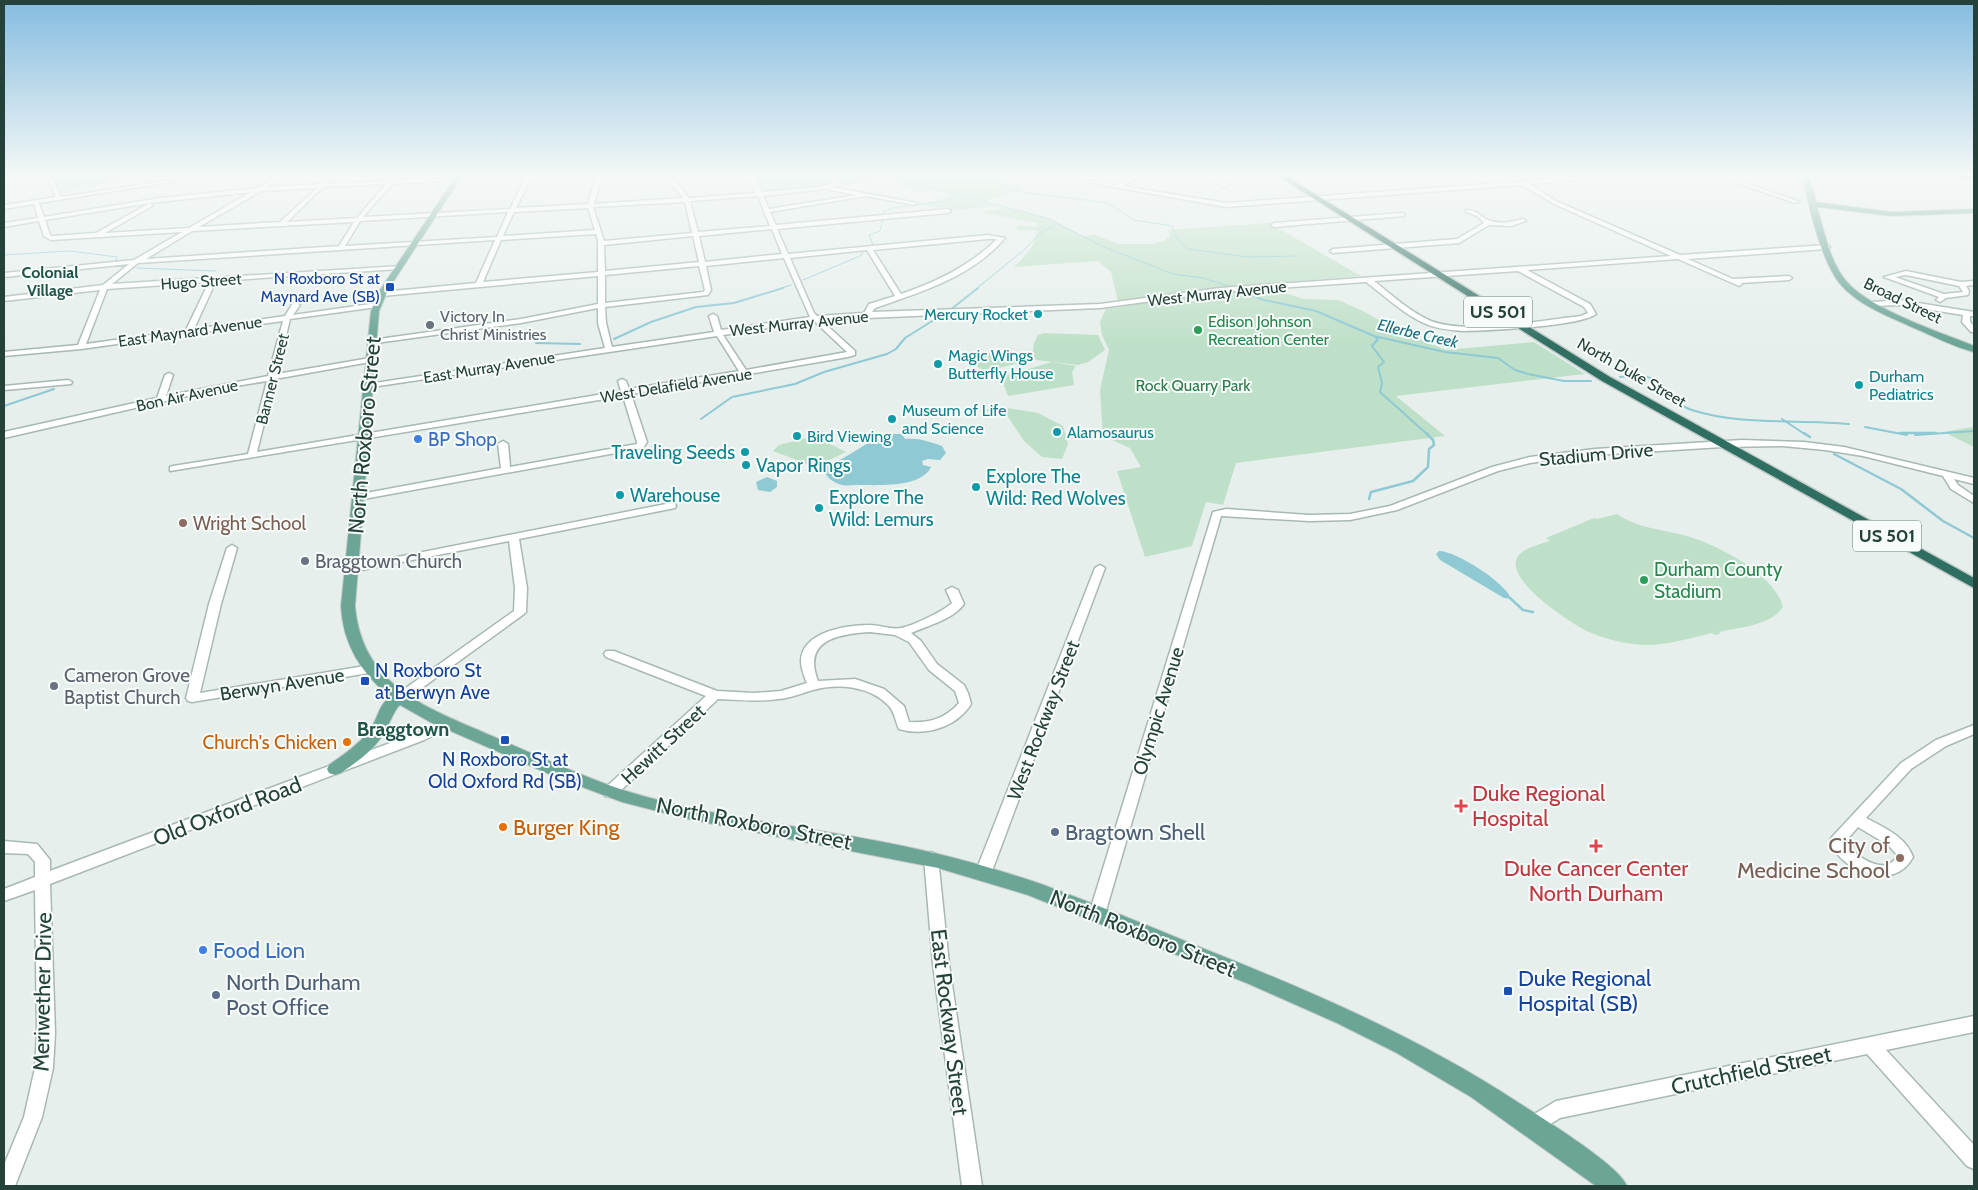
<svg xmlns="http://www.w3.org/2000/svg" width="1978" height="1190" font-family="Cabin,sans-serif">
  <rect width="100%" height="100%" fill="#e6efeb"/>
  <g fill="#bfe0c8">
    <path d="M56 176H162L120 181 66 191H61Z"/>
    <path d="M758 176H835C820 195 786 191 764 193Z"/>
    <path d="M849 176H989L1025 189 983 202 998 206 952 210 917 204 953 197V194L929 189 920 193 887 178 841 186Z"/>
    <path d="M1008 208 1051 219 1081 236 1096 235 1118 244H1152L1164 241 1170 236 1168 230 1269 223 1361 276 1221 287 1118 302 1111 272 1098 261 1014 267C1025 256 1035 247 1037 231L1015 230 1019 225 1037 227V223L979 212Z"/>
    <path d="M1273 289 1304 299 1338 300 1365 312 1389 326 1446 350 1534 342 1585 374 1396 396 1445 436 1236 463 1223 505 1206 502 1192 546 1145 557 1117 471 1141 467 1130 448 1103 436 1100 390 1109 350 1102 335 1100 322 1106 309 1207 294Z"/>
    <path d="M1044 333 1098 335 1105 350 1088 362 1078 365 1036 360 1032 356 1034 343 1038 335Z"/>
    <path d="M985 352C1001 354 1015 359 1031 357L1033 359 984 372 977 366 973 359Z"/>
    <path d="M1052 362 1076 366 1072 372 1074 385 1008 396 1001 377Z"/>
    <path d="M996 406 1038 413 1063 426 1068 444 1062 459 1042 457 1024 441 1006 414 991 415 986 410Z"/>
    <path d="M1974 427V447L1944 432 1972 427Z"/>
    <path d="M814 436 846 452 815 467 773 451 779 445Z"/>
    <path d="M1617 514C1637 528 1660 529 1683 535 1715 543 1775 574 1783 607 1770 626 1740 627 1719 632L1720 634 1715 635 1712 633C1686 639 1660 648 1633 644 1618 642 1603 638 1589 632 1572 624 1495 575 1521 553 1528 547 1541 544 1550 541L1546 538 1594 518 1597 519Z"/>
  </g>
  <g fill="#8ec9d4">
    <path d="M886 434H902L905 439C920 438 929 442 942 446L946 453 940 460 928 459 922 461 923 465 931 467C921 488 878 485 858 485 853 485 847 486 842 485 833 483 824 476 823 467 846 460 864 443 886 434Z"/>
    <path d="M767 477 777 481V487L770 492 758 490 756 482Z"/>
    <path d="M1439 551C1456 551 1506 583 1511 599L1504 598 1440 560 1436 554Z"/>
  </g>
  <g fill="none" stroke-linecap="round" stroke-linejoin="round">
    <g stroke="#8ec9d4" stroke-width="1">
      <path d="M885 176 1047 218 1104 247 1173 274 1203 278 1232 287"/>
      <path d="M965 176 1000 183 1021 192 1108 203 1134 220 1172 226 1177 239 1188 249 1248 257 1297 256"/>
      <path d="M1973 180 1974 195"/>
      <path d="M883 217 884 211 892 208 945 201 958 195"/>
      <path d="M873 245 869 235 880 231 883 219"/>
      <path d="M4 255 70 251 117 257 116 261"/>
      <path d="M117 264 126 266"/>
      <path d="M137 268 216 271"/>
      <path d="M803 280 860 256 864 251"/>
      <path d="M779 289 791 285"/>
      <path d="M976 289 1024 250 1040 233 1052 227 1055 222"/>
    </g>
    <g stroke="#8ec9d4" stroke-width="2">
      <path d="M1242 291 1264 300 1316 311 1374 336 1445 352 1498 358 1515 370 1528 374 1564 381H1591"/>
      <path d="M950 310 978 288"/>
      <path d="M1375 337 1378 339 1372 346 1384 362 1378 367 1382 383 1380 392 1428 435"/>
      <path d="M614 339 651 322 696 307 734 303 783 288"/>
      <path d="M536 343 580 344"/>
      <path d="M1620 377C1676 370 1656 399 1692 410 1741 426 1798 419 1849 424"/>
      <path d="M4 406 54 389"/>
      <path d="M701 419 732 397 795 384 824 372 887 354 896 349 905 338 945 313"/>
      <path d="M1782 419 1806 435"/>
      <path d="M1865 427 1907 435"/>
      <path d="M1915 435 1974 431"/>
    </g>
    <g stroke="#8ec9d4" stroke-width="2.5">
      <path d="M1804 433 1810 437"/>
      <path d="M1900 433H1936"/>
      <path d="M1834 454 1901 489 1943 521 1974 538"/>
      <path d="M1369 499 1371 492 1413 481 1428 467 1429 449 1434 445 1433 440 1426 433"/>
      <path d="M1510 598 1523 610 1533 612"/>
    </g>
    <defs>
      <g id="minor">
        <path d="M46 176H52L61 197 196 176H210L39 203 44 217 160 198 258 188 278 176H285L267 187 320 184 329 176H335L327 184 389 181 393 177 396 179 395 180 516 176 392 184 363 217 510 209 526 176H532L516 208 588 204 596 176H602L594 204 683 198 665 176H671L689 198 756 193 749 176H755L762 192 820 187 832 184 840 176H846L836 186 832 187 917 203 914 205 866 196 770 212 776 225 948 209 951 211 948 213 777 229 788 254 988 235 1005 238C972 277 921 292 875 308L872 312 1100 304 1220 288 1671 256 1554 204 1522 185 1226 207 1053 176H1066L1116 185 1133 176H1166L1134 180 1122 186 1226 203 1597 176H1623L1529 184 1558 202 1680 255 1827 245 1830 247 1827 249 1688 259 1733 279 1789 276 1792 278 1789 280 1741 283 1742 284 1739 286 1678 259 1527 270 1590 304 1596 314C1581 326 1486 331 1463 331 1451 330 1437 329 1426 324 1403 314 1385 296 1366 282L1220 292 1100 308 821 320 855 351V355L848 357 749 374 745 376 742 375 631 394 647 442 643 448 358 500 355 499 353 497 355 495 501 468 498 444 503 441 508 444 510 467 637 444V442L623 396 170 471V467L173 466 248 454 267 381 218 389 4 438V432L157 398 165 375 169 373 173 375 166 396 268 376 283 321 81 349 4 356V352L78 345 100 290 4 301V297L103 285 129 264 4 277V273L134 260 182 232 51 240 44 236 39 221 4 227V223L38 218 34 204 4 209V205L56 197ZM386 184 357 218 287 222 323 187ZM317 188 280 222 199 227 261 191ZM825 189 857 195 769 209 763 196ZM251 192 189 228 105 233 152 206 150 203ZM758 196 770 226 698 232 690 201ZM685 202 692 233 604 241 593 207ZM150 203 96 233 52 236 50 235 45 220ZM588 208 595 230 503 236 514 212ZM508 212 497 237 345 246 360 221ZM354 222 339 246 146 259 192 231ZM772 229 782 254 705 262 699 236ZM596 234 598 240V272L483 282 501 240ZM693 236 699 262 605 271 604 245ZM988 239H997C970 266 936 282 901 294L873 250ZM495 240 476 283 382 292 379 294 382 296 598 276V304L521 319 372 340H369V344L521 323 598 308V323L605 348 368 384H365V388L717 336 739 371 629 389 626 381 622 379 618 381 621 391 257 452 275 379 370 362 374 360 370 358 277 374 290 319 377 307 381 305 377 303 293 315 300 305 296 303H293L285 316 194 329 216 281 399 269 401 268V266L112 284 138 263ZM867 250 895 296 869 304 864 313 817 316 814 313 790 258ZM784 258 810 317 721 330 717 316 713 314 709 316 714 332 612 347 606 323 605 307 708 295 711 290 706 266ZM699 266 705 290 703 292 605 303V275ZM1518 271 1584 307 1588 313 1581 316C1544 320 1466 335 1431 321 1410 312 1392 295 1374 281ZM209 282 186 330 86 344 107 289ZM814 321 847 352 746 370 723 335Z"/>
        <path d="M1206 176H1213L1229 186 1224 187Z"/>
        <path d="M1717 176H1726L1800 202 1795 203Z"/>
        <path d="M1775 176H1795L1810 179 1807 181Z"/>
        <path d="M1466 210C1479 210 1482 219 1491 221 1501 224 1513 222 1523 219L1526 221 1511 226 1489 225 1459 243 1333 253 1330 251 1333 249 1457 239 1484 223 1477 216 1466 212Z"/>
        <path d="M1402 213 1404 214V216L1274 227 1271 225 1274 223Z"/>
        <path d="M1906 271 1961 282 1974 281V285L1966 286 1969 291 1968 295 1946 298 1940 302 1936 300 1939 297 1884 277ZM1906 275 1959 286 1963 292 1944 294 1895 277Z"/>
        <path d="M1909 300 1912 302 1974 312V316H1970V322L1974 326V332H1971L1962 322 1963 315 1900 305 1872 306 1868 304 1872 302Z"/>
        <path d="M68 380 72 382 71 384 4 390V386Z"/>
        <path d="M1742 440 1804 442 1844 447 1974 478V484L1954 479 1958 485 1974 496V503L1951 489 1943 476 1863 456 1825 450 1783 446 1722 447 1579 456 1530 463 1498 471 1397 510 1350 520 1309 521 1221 516 1105 914 1103 919 1097 921 1091 919 1089 914 1213 512 1226 509 1309 515 1350 514 1390 506 1492 467 1530 457 1595 449Z"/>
        <path d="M671 503 675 504 676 506 675 508 519 539 527 588 526 612 524 614 404 701H396L394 698 396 695 514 611 515 588 509 541 351 572 347 571 346 569 347 567Z"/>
        <path d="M232 545 237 548 221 604 200 693 371 665 375 666 377 669 375 672 192 702 188 701 186 698 209 604 227 548Z"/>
        <path d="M1100 565 1105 568 992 871 989 875 984 877 979 875 976 871 1095 568Z"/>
        <path d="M952 587 958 590 964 604C952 620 929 625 911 633L921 641 937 664 964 685 968 693 971 704C957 727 925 737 899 729 895 721 895 712 888 705 870 686 837 683 813 690 802 693 791 698 779 699 759 702 739 700 718 699L615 796 610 797 605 796 603 792 605 788 706 696 606 657 604 654 606 651H614L717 691 754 693 781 691 807 683C804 676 801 668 801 661 802 631 848 625 870 625 879 625 892 630 901 628 912 626 944 611 952 603L946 590ZM870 632 895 635 909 642 929 670 955 691 959 703C945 719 929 723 909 722L904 706 884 689 855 679 818 681C802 640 838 634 870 632Z"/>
        <path d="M448 719 453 720 455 723 453 726 424 740 50 884 55 1033 53 1068 42 1117 15 1186H4V1165L24 1117 35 1068 37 1033 35 890 4 901V889L35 877V862L28 854 4 853V841L37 844 50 860V871L414 734Z"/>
        <path d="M1974 725V734L1946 746 1911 769 1866 818C1885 828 1906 837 1913 857 1894 893 1841 872 1830 841L1832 837 1901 763 1936 740ZM1858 827 1888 845 1898 856C1895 860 1891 864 1885 865 1872 867 1852 853 1845 842Z"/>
        <path d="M931 852 936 854 938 858 949 964 982 1186H962L933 964 924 858 926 854Z"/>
        <path d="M1974 1016V1032L1886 1050 1974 1145V1169L1967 1166 1867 1054 1560 1118 1533 1135 1526 1133 1524 1126 1526 1119 1556 1101Z"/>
      </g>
      <g id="major">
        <path d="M456 176H462L388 290 379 311 355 606C362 687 428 708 492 736 536 755 580 776 626 791 711 817 801 826 888 843 940 853 991 867 1041 884 1095 904 1149 926 1202 948 1313 992 1420 1038 1519 1103 1542 1118 1619 1165 1627 1186H1596L1471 1097 1395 1052 1337 1023 1249 984 1028 895 938 868 692 820 622 802 556 777 430 722 400 705C394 709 387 731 380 739 370 753 355 763 341 773L335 775 329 773 327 769 329 765C343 755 358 745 369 731 378 720 378 705 390 697 361 672 343 645 341 606L371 311 380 290Z"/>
        <path d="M1803 176H1809L1816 202 1891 212 1974 209V213L1891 216 1817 207C1824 230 1830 263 1847 282 1870 309 1940 332 1974 346V352C1954 347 1933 336 1914 328 1890 317 1860 306 1842 286 1822 265 1808 205 1803 176Z"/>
      </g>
      <g id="highway">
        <path d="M1278 176H1286L1610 377 1974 578V588L1602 381Z"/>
        <path d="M1951 176H1974V180Z"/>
      </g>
    </defs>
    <use href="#minor" stroke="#a8b8b2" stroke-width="3"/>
    <use href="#major" stroke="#c2cac8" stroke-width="2"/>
    <use href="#highway" stroke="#c2cac8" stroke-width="3"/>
    <use href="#minor" fill="#fff" fill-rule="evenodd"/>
    <use href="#major" fill="#6aa596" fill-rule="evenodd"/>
    <use href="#highway" fill="#2f6f62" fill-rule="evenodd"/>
  </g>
  <linearGradient id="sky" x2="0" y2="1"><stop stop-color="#84bce0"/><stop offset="0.51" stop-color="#f4f8f6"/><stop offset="1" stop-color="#f4f8f6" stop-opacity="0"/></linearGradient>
  <rect width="1978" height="343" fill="url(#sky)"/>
  <g fill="#1a4fb4" stroke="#f7fbf9" stroke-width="2">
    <rect x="385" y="282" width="10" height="10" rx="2.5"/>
    <rect x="360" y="676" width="10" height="10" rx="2.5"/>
    <rect x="500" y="735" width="10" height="10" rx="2.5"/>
    <rect x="1503" y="986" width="10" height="10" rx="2.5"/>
  </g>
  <g fill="#0f9aa8" stroke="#f7fbf9" stroke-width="2">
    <circle cx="1038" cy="314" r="5"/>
    <circle cx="938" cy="364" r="5"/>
    <circle cx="1859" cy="385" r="5"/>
    <circle cx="892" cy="419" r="5"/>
    <circle cx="1057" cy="432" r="5"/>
    <circle cx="797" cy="436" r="5"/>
    <circle cx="745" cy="452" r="5"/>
    <circle cx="746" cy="465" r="5"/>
    <circle cx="976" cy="487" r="5"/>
    <circle cx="620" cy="495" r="5"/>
    <circle cx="819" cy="508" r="5"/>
  </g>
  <g fill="#6b7280" stroke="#f7fbf9" stroke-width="2">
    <circle cx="430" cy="325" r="5"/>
    <circle cx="305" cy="561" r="5"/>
    <circle cx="54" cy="686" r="5"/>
  </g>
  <g fill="#2e9e5b" stroke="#f7fbf9" stroke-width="2">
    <circle cx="1198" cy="330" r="5"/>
    <circle cx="1644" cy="580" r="5"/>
  </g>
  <g fill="#3f7fe0" stroke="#f7fbf9" stroke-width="2">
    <circle cx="418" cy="439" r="5"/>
    <circle cx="203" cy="950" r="5"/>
  </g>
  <g fill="#8d6e63" stroke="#f7fbf9" stroke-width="2">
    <circle cx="183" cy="523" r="5"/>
    <circle cx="1900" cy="858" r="5"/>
  </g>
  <g fill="#e8710a" stroke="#f7fbf9" stroke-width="2">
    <circle cx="347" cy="742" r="5"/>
    <circle cx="503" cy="827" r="5"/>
  </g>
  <g fill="#e0444e" stroke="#f7fbf9" stroke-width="2">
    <path d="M1458.5 798.5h5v5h5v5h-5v5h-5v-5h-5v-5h5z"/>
    <path d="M1593.5 838.5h5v5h5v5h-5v5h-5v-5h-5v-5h5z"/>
  </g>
  <g fill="#5c6f8a" stroke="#f7fbf9" stroke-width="2">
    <circle cx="1055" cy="832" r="5"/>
    <circle cx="216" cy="995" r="5"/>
  </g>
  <g text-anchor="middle" stroke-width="4" stroke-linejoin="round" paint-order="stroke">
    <g font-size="16" font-weight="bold" fill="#1f5548" stroke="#f7fbf9">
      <text x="50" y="278">Colonial<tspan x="50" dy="18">Village</tspan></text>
    </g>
    <g font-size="16" fill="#164399" stroke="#f7fbf9" text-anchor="end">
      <text x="380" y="284">N Roxboro St at<tspan x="380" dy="18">Maynard Ave (SB)</tspan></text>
    </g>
    <g font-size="16" fill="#24423a" stroke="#f7fbf9">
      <text transform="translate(201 281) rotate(-4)" y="6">Hugo Street</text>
      <text transform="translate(1217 293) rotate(-6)" y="6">West Murray Avenue</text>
      <text transform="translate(1903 300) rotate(26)" y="6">Broad Street</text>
      <text transform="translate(799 323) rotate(-6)" y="6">West Murray Avenue</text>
      <text transform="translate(190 331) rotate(-8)" y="6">East Maynard Avenue</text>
      <text transform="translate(489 367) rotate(-9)" y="6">East Murray Avenue</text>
      <text transform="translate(1632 372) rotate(30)" y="6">North Duke Street</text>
      <text transform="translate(272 379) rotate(-76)" y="6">Banner Street</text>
      <text transform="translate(676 385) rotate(-9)" y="6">West Delafield Avenue</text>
      <text transform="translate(187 395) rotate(-12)" y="6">Bon Air Avenue</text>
    </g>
    <g font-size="16" fill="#0d838f" stroke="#f7fbf9" text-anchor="start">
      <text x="1028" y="320" text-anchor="end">Mercury Rocket</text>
      <text x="948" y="361">Magic Wings<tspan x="948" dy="18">Butterfly House</tspan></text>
      <text x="1869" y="382">Durham<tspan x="1869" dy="18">Pediatrics</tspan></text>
      <text x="902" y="416">Museum of Life<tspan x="902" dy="18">and Science</tspan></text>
      <text x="1067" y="438">Alamosaurus</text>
      <text x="807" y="442">Bird Viewing</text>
    </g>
    <g font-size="16" fill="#5b616d" stroke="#f7fbf9" text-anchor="start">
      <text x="440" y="322">Victory In<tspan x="440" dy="18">Christ Ministries</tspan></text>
    </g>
    <g font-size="16" fill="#27864d" stroke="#f7fbf9" text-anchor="start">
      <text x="1208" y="327">Edison Johnson<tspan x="1208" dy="18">Recreation Center</tspan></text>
    </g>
    <g font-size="16" font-style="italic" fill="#1c6f80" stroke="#f7fbf9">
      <text transform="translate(1418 333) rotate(13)" y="6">Ellerbe Creek</text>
    </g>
    <g font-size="16" fill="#2d7a4b" stroke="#f7fbf9">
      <text x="1193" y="391">Rock Quarry Park</text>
    </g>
    <g fill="#f7fbf9" stroke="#637a73" stroke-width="1">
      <rect x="1464" y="296.5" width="68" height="31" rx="4"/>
      <rect x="1853" y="520.5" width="68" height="31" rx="4"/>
    </g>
    <g font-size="18" font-weight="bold" fill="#24423a">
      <text x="1498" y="318">US 501</text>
      <text x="1887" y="542">US 501</text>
    </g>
    <g font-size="19" fill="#366cbe" stroke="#f7fbf9" text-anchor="start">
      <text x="428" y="446">BP Shop</text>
    </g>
    <g font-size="19" fill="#0d838f" stroke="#f7fbf9" text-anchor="start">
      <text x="735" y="459" text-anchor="end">Traveling Seeds</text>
      <text x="756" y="472">Vapor Rings</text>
      <text x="986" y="483">Explore The<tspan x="986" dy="22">Wild: Red Wolves</tspan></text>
      <text x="630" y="502">Warehouse</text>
      <text x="829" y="504">Explore The<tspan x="829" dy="22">Wild: Lemurs</tspan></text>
    </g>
    <g font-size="19" fill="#24423a" stroke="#f7fbf9">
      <text transform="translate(1596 454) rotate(-5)" y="7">Stadium Drive</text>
      <text transform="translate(282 684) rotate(-9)" y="7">Berwyn Avenue</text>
      <text transform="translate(1158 711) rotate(-73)" y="7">Olympic Avenue</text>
      <text transform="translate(1043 720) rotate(-69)" y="7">West Rockway Street</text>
      <text transform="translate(663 744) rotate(-43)" y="7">Hewitt Street</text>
    </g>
    <g font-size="19" fill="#785e54" stroke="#f7fbf9" text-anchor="start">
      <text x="193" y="530">Wright School</text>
    </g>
    <g font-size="19" fill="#5b616d" stroke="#f7fbf9" text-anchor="start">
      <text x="315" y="568">Braggtown Church</text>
      <text x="64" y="682">Cameron Grove<tspan x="64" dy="22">Baptist Church</tspan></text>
    </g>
    <g font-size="19" fill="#27864d" stroke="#f7fbf9" text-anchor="start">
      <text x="1654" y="576">Durham County<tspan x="1654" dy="22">Stadium</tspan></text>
    </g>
    <g font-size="19" fill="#164399" stroke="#f7fbf9" text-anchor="start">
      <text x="375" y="677">N Roxboro St<tspan x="375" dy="22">at Berwyn Ave</tspan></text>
      <text x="505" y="766" text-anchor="middle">N Roxboro St at<tspan x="505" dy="22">Old Oxford Rd (SB)</tspan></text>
    </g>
    <g font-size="19" fill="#c56008" stroke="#f7fbf9" text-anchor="end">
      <text x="337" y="749">Church's Chicken</text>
    </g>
    <g font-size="20" font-weight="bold" fill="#1f5548" stroke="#f7fbf9">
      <text x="403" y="736">Braggtown</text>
    </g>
    <g font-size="22" fill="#24423a" stroke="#f7fbf9">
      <text transform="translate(364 435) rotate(-85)" y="8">North Roxboro Street</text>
      <text transform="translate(227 811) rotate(-21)" y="8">Old Oxford Road</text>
      <text transform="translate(754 823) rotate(11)" y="8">North Roxboro Street</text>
      <text transform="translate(1143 933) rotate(22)" y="8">North Roxboro Street</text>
      <text transform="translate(42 992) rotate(-89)" y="8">Meriwether Drive</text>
      <text transform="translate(950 1022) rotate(83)" y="8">East Rockway Street</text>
      <text transform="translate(1751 1070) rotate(-12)" y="8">Crutchfield Street</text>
    </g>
    <g font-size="22" fill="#be3a42" stroke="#f7fbf9" text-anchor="start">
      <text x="1472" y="801">Duke Regional<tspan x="1472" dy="25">Hospital</tspan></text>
      <text x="1596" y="876" text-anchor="middle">Duke Cancer Center<tspan x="1596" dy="25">North Durham</tspan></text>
    </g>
    <g font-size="22" fill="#c56008" stroke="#f7fbf9" text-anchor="start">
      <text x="513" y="835">Burger King</text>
    </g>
    <g font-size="22" fill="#4e5e75" stroke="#f7fbf9" text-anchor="start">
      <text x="1065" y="840">Bragtown Shell</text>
      <text x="226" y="990">North Durham<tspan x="226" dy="25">Post Office</tspan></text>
    </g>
    <g font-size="22" fill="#785e54" stroke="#f7fbf9" text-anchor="end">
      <text x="1890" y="853">City of<tspan x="1890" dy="25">Medicine School</tspan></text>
    </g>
    <g font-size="22" fill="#366cbe" stroke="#f7fbf9" text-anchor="start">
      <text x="213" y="958">Food Lion</text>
    </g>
    <g font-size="22" fill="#164399" stroke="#f7fbf9" text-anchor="start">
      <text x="1518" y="986">Duke Regional<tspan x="1518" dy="25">Hospital (SB)</tspan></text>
    </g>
  </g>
  <rect width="1978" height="1190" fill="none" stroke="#24423a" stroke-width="10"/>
</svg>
